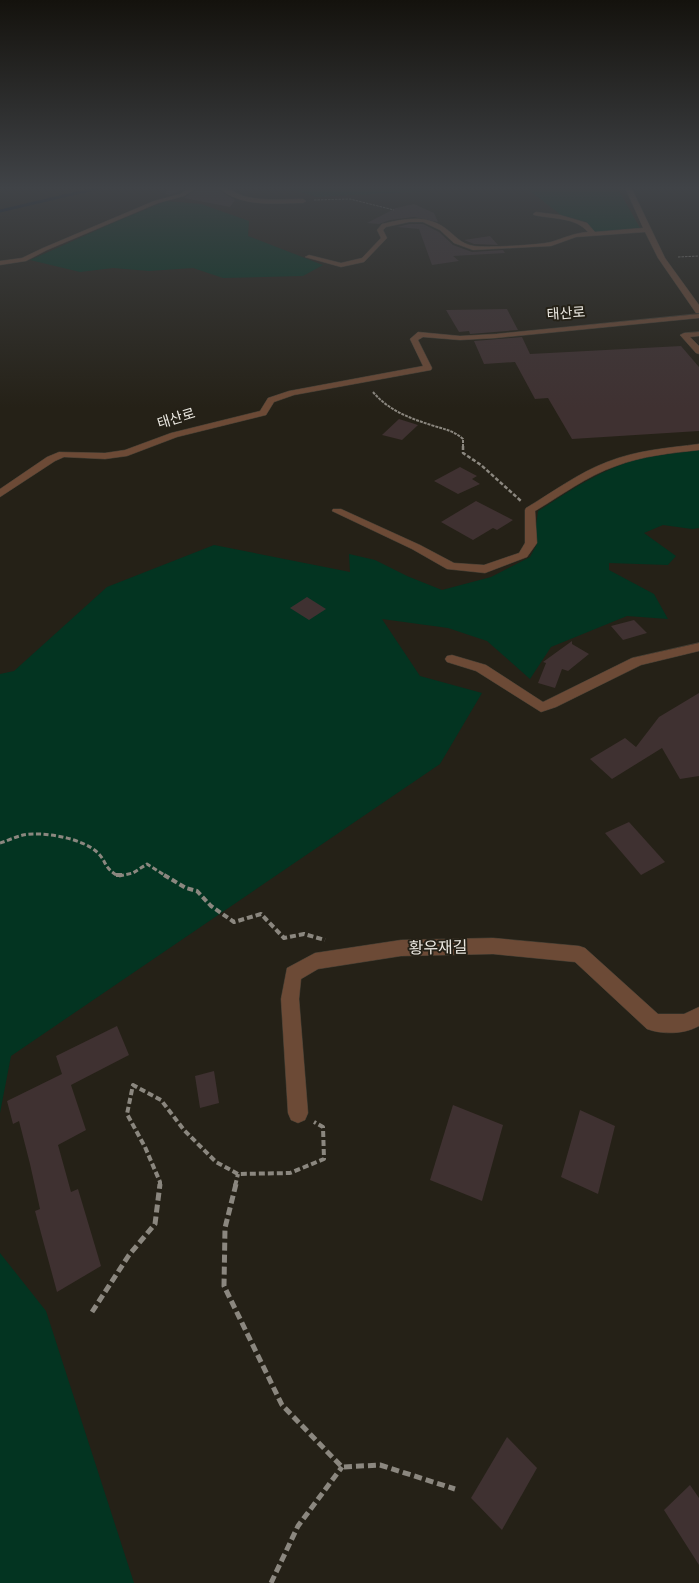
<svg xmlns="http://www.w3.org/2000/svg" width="699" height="1583" font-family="'Fira Sans','Noto Sans KR',sans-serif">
  <rect width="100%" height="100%" fill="#252117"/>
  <g fill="#033421">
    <path d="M284 187H432L428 191 317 197Z"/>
    <path d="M525 187H617L640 228 594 233 587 222 561 215Z"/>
    <path d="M166 201 201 204 249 221 248 236 323 265 303 276 223 278 193 268 149 271 113 268 80 272 30 260 113 223Z"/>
    <path d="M699 450V528L692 529 663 525 644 533 676 556 668 565 609 563V570L654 594 668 619 627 616 551 647 530 679 487 641 448 628 382 619 420 676 482 693 440 764 11 1056 0 1113V674L14 671 107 587 214 545 350 572 349 554 375 560 407 576 442 590 491 577 530 557 537 544 536 526 538 511C565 494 592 475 623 464 646 455 674 454 699 450Z"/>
    <path d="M0 1253 46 1311 134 1583H0Z"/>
  </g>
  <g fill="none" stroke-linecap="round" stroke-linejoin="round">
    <path stroke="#001226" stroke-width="3" d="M0 211 102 187"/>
  </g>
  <g fill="#3f3131">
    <path d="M167 187H188L170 195 166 194Z"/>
    <path d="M200 187H216L226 195 235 200 230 207 184 198Z"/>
    <path d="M414 204 434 213 438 222 414 217 390 220 379 224 367 223 396 208Z"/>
    <path d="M409 224H423L439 232 453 245 472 252 503 250 505 253 453 256 459 261 432 265 419 229 397 227Z"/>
    <path d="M490 236 498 245 474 244 464 240Z"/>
    <path d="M507 309 518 330 470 334 469 331 459 332 446 310Z"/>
    <path d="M522 337 530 354 681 346 699 367V431L572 439 548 398 535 399 515 362 484 364 474 341Z"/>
    <path d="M399 419 418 425 402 440 382 435Z"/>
    <path d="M460 467 477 476 472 479 480 484 458 494 434 481Z"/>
    <path d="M476 501 513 520 497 530 493 528 473 540 441 522Z"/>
    <path d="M307 597 326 609 309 620 290 608Z"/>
    <path d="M634 620 647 633 623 640 611 626Z"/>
    <path d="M572 641V644L589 654 568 671 562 669 555 688 538 683 546 663 543 662Z"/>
    <path d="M699 693V776L680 779 662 748 612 779 590 759 625 738 636 747 659 717Z"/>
    <path d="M629 822 665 862 641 875 605 833Z"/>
    <path d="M117 1026 129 1055 71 1085 86 1130 58 1145 71 1192 78 1189 101 1266 57 1292 35 1211 40 1209 30 1164 19 1121 13 1124 7 1101 62 1074 56 1056Z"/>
    <path d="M214 1071 219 1103 200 1108 195 1076Z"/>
    <path d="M453 1105 503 1125 482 1201 430 1180Z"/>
    <path d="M580 1110 615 1126 598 1194 561 1177Z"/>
    <path d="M507 1437 537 1468 502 1530 471 1498Z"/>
    <path d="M690 1485 699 1498V1565L664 1510Z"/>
  </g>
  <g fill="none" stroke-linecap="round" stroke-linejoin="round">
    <defs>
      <g id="minor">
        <path d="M191 187H198L184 196 158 203 47 250 26 261 0 265V261L22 258 43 248 154 201 180 194Z"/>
        <path d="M218 187C228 186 237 195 247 197 265 201 285 199 303 199L306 201 303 203C275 203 240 208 218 187Z"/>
        <path d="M625 187H631L665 258 699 305V313H696L658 258 645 232 576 237 551 246 473 250 454 243 440 230 423 222H409L386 227 383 230 387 238 364 262 341 267 305 257 309 255 341 263 362 258 381 238 377 230 382 224C404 219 425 214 445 228 455 235 460 244 474 246 486 248 539 245 551 242 564 238 574 233 588 232 576 217 551 219 534 215L533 214 536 212 560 215 587 223 595 232 643 228Z"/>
        <path d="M699 314V318L496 338 460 340 423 337 418 340 432 368 431 370 294 395 274 402 266 415 177 437 127 456 105 459 64 457 55 461 0 497V489L47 457 59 452 105 453 125 450 171 433 260 411 268 398 289 391 423 366 410 339 418 332 460 336 496 334Z"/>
        <path d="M699 332V336L690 337 699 346V354L696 353 680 335 684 333Z"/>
        <path d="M699 444V450C671 453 642 456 616 466 587 476 562 495 535 511L537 543 527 557 485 573 447 569 412 549 332 511 333 509H341L420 545 454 563 484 565 519 553 525 543V510L526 508C553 492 578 473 607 462 637 450 668 448 699 444Z"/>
        <path d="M699 643V651L641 665 556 707 541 712 476 671 447 662 445 659 447 656 452 655 486 665 543 702 632 658Z"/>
        <path d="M493 938 579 946 585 948 658 1014H684L699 1007V1026C685 1034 663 1035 647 1029L575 962 493 954 401 956 318 969 301 979 299 999 308 1113 305 1120 298 1123 291 1120 288 1113 281 999 287 968 315 953 401 940Z"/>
      </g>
    </defs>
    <use href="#minor" stroke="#413d33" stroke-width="1"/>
    <g stroke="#8b877f" stroke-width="1" stroke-dasharray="2.5 1" stroke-linecap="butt">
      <path d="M314 200 350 199 394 210"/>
      <path d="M678 257 699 256"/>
    </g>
    <path stroke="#8b877f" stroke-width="2" stroke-dasharray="3 1" stroke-linecap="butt" d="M373 392C388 410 409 418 431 425 443 429 453 430 463 439V447"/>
    <path stroke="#8b877f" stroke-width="2.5" stroke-dasharray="4 2" stroke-linecap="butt" d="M463 446V453L481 465 521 501"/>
    <g stroke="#8b877f" stroke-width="3" stroke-dasharray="5 2.5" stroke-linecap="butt">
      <path d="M0 843C7 841 15 837 23 835 42 831 83 838 98 853 107 862 103 867 118 876"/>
      <path d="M119 876 133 873 147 864 166 876"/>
    </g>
    <g stroke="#8b877f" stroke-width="4" stroke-dasharray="6 3" stroke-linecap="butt">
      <path d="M116 875H125"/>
      <path d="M164 875 186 888 197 891 211 906 234 922 261 914 284 938 304 934 325 940"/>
      <path d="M160 1186V1182L145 1147 127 1114 133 1085 161 1100 184 1130 216 1162 238 1174 290 1173 324 1159 323 1127 314 1122"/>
      <path d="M235 1186 238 1174"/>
    </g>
    <g stroke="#8b877f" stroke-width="5" stroke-dasharray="8 4" stroke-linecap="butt">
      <path d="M236 1184 225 1228 224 1286 282 1405 342 1467 380 1465 455 1489"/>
      <path d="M92 1312 129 1255 155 1224 160 1184"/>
      <path d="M271 1583 298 1526 342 1467"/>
    </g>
    <use href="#minor" fill="#6c4a36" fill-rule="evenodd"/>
  </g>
  <linearGradient id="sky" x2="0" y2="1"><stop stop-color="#14120d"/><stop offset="0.46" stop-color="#404347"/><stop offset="1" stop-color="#404347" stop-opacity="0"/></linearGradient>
  <rect width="699" height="408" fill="url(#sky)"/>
  <g text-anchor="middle" stroke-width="4" stroke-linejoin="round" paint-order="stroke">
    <g font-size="14" fill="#ebe8e1" stroke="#252117">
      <text transform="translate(566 313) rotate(-4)" y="5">태산로</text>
      <text transform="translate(176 418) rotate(-17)" y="5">태산로</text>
    </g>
    <g font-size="16" fill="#ebe8e1" stroke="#252117">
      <text transform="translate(438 947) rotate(-1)" y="6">황우재길</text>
    </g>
  </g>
</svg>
